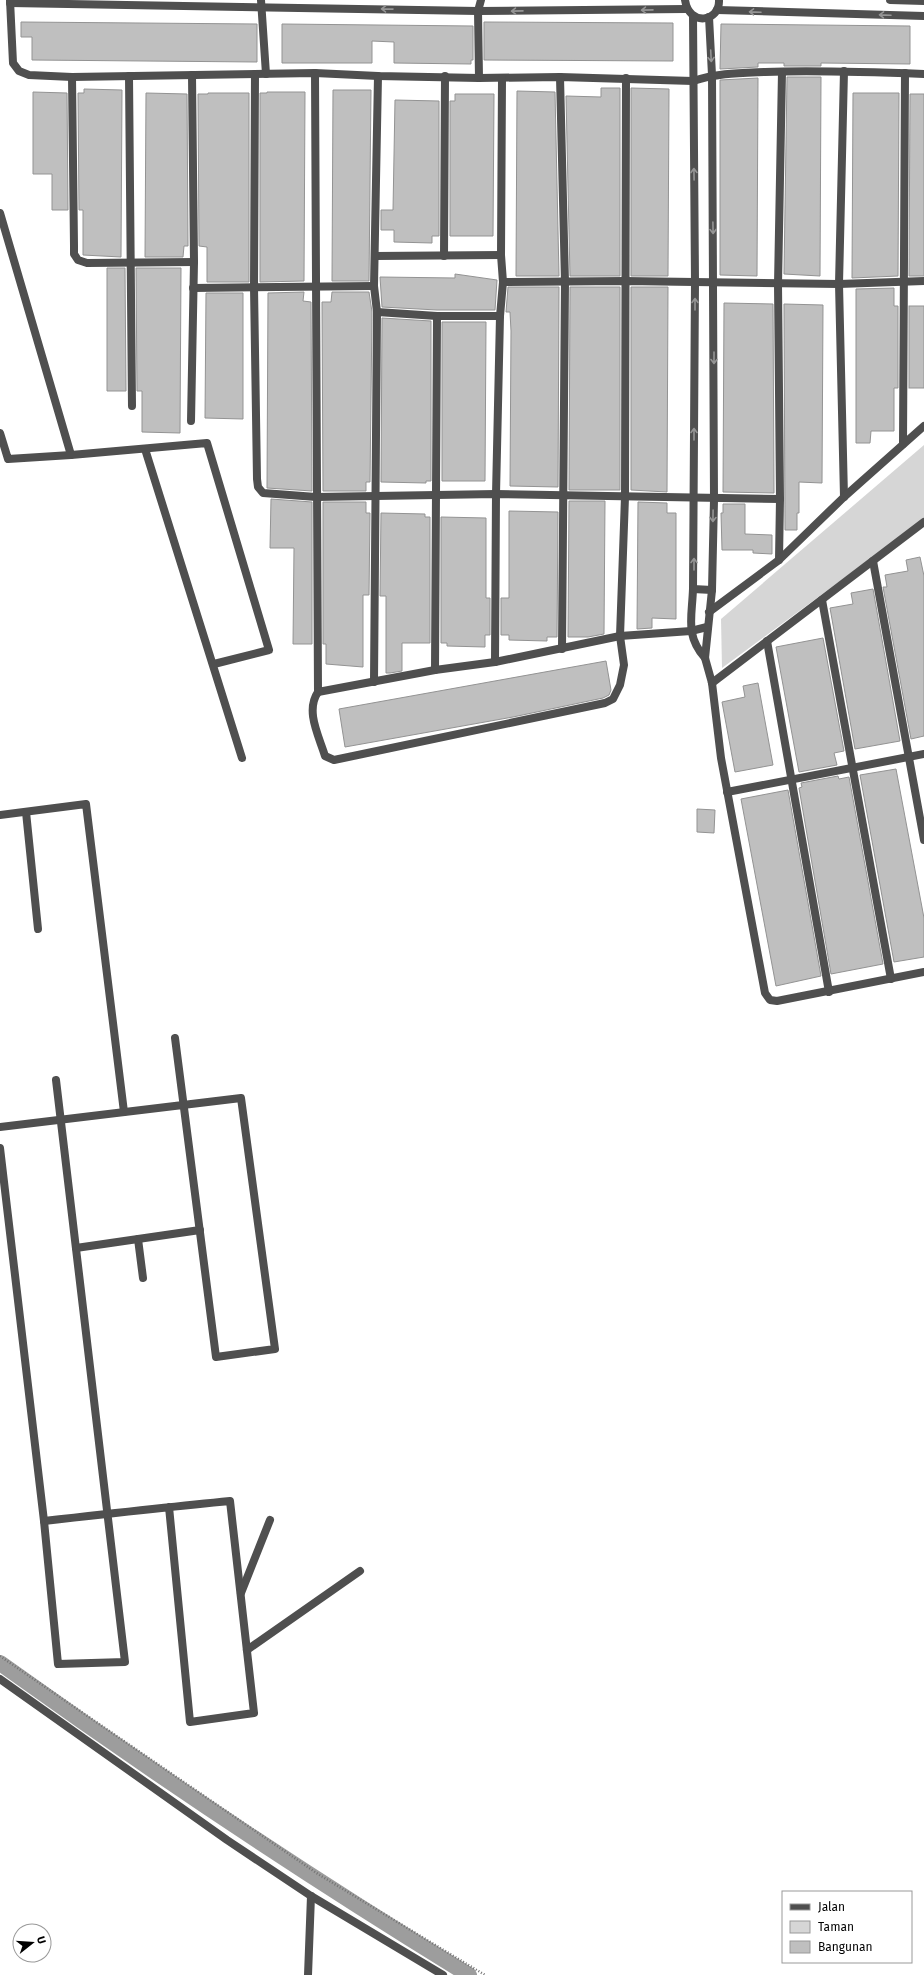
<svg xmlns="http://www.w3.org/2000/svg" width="924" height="1975" font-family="'Fira Sans',sans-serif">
  <rect width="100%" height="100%" fill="#fff"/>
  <path fill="#d6d6d6" d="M924 445V519L722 668 721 619Z"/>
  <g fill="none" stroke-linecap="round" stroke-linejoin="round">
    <path stroke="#9d9d9d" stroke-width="16" d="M0 1663C153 1773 309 1877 469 1975"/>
  </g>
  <g fill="#bfbfbf" stroke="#939393">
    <path d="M21 22 257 24V62L32 60V37H21Z"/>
    <path d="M484 22 673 23V61L484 60Z"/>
    <path d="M282 24 473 26V60H471V64L394 63V42L372 41V63H282Z"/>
    <path d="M721 24 910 26V64L821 63V66H784V63H758V67L720 69Z"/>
    <path d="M787 77H821L820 276 784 274Z"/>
    <path d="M758 78 757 276 720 275V80Z"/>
    <path d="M601 88H620V276H570L566 96 601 97Z"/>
    <path d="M631 88 669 89 668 276H631Z"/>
    <path d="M84 89 122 90 121 257 83 255V210H79L78 93H84Z"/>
    <path d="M333 90H371L369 281H332Z"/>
    <path d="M517 91 555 92 559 276H516Z"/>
    <path d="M33 92 67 93 68 210H52V174H33Z"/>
    <path d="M267 92H305L304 281 260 282V93H267Z"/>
    <path d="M146 93 187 94 188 246H184L183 257H145Z"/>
    <path d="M208 93H249V282H207V247L199 246 198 94H208Z"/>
    <path d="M853 93H899L898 276 852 278Z"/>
    <path d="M455 94H494L493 236H450V101H455Z"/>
    <path d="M910 94H924V276H909Z"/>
    <path d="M395 100 439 101V236H432V243L394 242V230H381V210H393Z"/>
    <path d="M107 268H125L126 391H107Z"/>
    <path d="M136 268H181L180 433 142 432V391H137Z"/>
    <path d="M455 274 497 280 495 310H437L382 307 380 277 455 278Z"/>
    <path d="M508 287H559L558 487 510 486 511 331 510 312H506Z"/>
    <path d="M570 287H620V490H569Z"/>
    <path d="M631 287H668L667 492 631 490Z"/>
    <path d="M894 288V306H898V388H894V431H871L870 443H856V289Z"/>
    <path d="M304 292 303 301 311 302 312 491 267 488 268 293Z"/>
    <path d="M332 292H369L372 312 370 482H366V491H323L322 302H331Z"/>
    <path d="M206 293H243V419L205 418Z"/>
    <path d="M724 303 773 304 774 493 723 492Z"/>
    <path d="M784 304 823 305 822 483 799 482V513H797V530H785Z"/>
    <rect x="909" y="306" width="15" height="82"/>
    <path d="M382 318 431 321V481H426V483L381 482Z"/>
    <path d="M442 322H486L485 481H442Z"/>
    <path d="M271 499 312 502V644H293L294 548H270Z"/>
    <path d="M569 501H605L604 634 588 637H568Z"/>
    <path d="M323 502H366V513H370L369 595H363V667L326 664V644H323Z"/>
    <path d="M638 502 667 503V513H676V619L652 618V628L637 629Z"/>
    <path d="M723 504H745V534L772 535V554L753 553V550H722L721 513H723Z"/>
    <path d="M509 511 558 512 557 637H547V641L509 640V635H501V598H509Z"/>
    <path d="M381 513 425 514V517H430V643H402V671L390 673H386V596H380Z"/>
    <path d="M441 517 486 518V598H490V635H485V647L447 646V643H441Z"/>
    <path d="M920 557 924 576V736L911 739 883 587H887L885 575 908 571 906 560Z"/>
    <path d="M873 589 900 741 855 749 830 608 853 604 851 593Z"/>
    <path d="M823 638 844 751 834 753 837 765 799 772 776 647Z"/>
    <path d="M606 661 611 690 609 695 603 698 513 717 345 747 339 709Z"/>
    <path d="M758 683 773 765 735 772 722 702 745 697 743 686Z"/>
    <path d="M896 769 924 918V957L894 962 860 775Z"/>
    <path d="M838 776 839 779 849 777 883 964 831 974 799 788 802 787 801 783Z"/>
    <path d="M788 790 821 976 776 986 741 799Z"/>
    <path d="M697 809 715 810 714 833 697 832Z"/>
  </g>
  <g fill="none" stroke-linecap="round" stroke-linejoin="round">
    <path stroke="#717171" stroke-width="2.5" stroke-dasharray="1 2" stroke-linecap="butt" d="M0 1656 318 1874 485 1975"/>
    <g stroke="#4f4f4f" stroke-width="8">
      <path d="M10 0 13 63 19 71 29 75 72 77 315 73 378 76 479 78 560 77 693 81C717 73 740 73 765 72 818 70 871 72 924 74"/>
      <path d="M261 0 266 74"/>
      <path d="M685 0C689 27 720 22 719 0"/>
      <path d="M890 0 924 1"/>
      <path d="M10 3 478 11 686 9"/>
      <path d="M717 10 924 16"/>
      <path d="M693 16 695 282 693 589C692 618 685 635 705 658"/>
      <path d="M709 17 712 75 714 500 712 590 705 658 712 683 721 758 765 993 770 1000 777 1001 924 972"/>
      <path d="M844 71 839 284 844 497"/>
      <path d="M315 73 318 692C305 711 319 736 325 756L334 760 605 703 613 699 620 685 624 665 620 636 625 497 626 78"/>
      <path d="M255 74 254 287 257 479 258 487 263 493 316 497 496 494 780 499"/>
      <path d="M129 76 132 406"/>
      <path d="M72 77 74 246V254L78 260 87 263 194 262"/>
      <path d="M560 77 565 282 562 649"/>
      <path d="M479 78 478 11 481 0"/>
      <path d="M0 213 71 455"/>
      <path d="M375 256 501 255"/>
      <path d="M444 256 445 76"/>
      <path d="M503 282 625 281 839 284 924 281"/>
      <path d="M193 288 374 286"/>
      <path d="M377 312 437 316H500"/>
      <path d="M191 421 194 262 192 75"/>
      <path d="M0 433 8 459 71 455 207 443 269 650 214 664"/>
      <path d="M903 444 905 73"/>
      <path d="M145 449 242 758"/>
      <path d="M779 560 780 499 778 284 782 72"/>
      <path d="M873 561 924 840"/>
      <path d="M693 589 712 590"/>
      <path d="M822 600 891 979"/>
      <path d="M709 612 779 560 844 497 924 426"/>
      <path d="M767 641 829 992"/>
      <path d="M495 662 496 494 500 316 503 282 501 255 502 78"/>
      <path d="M435 670 437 316"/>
      <path d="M374 682 377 312 374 286 378 76"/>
      <path d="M712 683 924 522"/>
      <path d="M318 692 435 670 495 662 620 636 691 631 707 627"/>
      <path d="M727 792 924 754"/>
      <path d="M26 812 38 929"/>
      <path d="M0 815 86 804 124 1112"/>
      <path d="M0 1127 241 1098 275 1349 216 1357 175 1038"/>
      <path d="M0 1148 44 1521 58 1664 125 1662 56 1080"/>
      <path d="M138 1239 143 1278"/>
      <path d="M76 1248 200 1230"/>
      <path d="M44 1521C106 1514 168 1507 230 1501L254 1713 190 1722 169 1507"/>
      <path d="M241 1593 270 1520"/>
      <path d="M247 1650 360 1571"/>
      <path d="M0 1679 227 1840 311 1896 443 1975"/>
      <path d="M308 1975 311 1896"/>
    </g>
  </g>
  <defs><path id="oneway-shaft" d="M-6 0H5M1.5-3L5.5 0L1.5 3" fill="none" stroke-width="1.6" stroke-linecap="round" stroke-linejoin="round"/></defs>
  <g stroke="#959595">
    <use href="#oneway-shaft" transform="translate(387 9) rotate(-179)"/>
    <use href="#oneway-shaft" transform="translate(647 10) rotate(179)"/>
    <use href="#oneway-shaft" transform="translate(517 11) rotate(179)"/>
    <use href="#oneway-shaft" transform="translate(755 12) rotate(-178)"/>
    <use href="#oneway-shaft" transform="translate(885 15) rotate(-178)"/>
    <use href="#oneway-shaft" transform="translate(711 56) rotate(87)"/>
    <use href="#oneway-shaft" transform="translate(694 174) rotate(-91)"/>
    <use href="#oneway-shaft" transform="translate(713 228) rotate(89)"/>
    <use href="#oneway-shaft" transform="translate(695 304) rotate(-90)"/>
    <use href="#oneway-shaft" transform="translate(714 358) rotate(90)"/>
    <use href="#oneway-shaft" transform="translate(694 434) rotate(-90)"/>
    <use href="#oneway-shaft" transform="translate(713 516) rotate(91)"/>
    <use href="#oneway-shaft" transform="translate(694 564) rotate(-90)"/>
  </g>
  <rect x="782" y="1891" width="130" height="72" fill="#ffffff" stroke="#999999"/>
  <rect x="790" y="1904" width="20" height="6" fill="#4f4f4f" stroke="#999999"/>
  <text x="818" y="1911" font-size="12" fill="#000000">Jalan</text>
  <rect x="790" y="1921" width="20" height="12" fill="#d6d6d6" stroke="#999999"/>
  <text x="818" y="1931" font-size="12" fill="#000000">Taman</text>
  <rect x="790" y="1941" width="20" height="12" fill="#bfbfbf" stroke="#999999"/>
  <text x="818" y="1951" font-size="12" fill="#000000">Bangunan</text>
  <g transform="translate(32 1943) rotate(73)"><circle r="19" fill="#ffffff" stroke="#999999"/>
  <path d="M0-3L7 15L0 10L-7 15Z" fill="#000000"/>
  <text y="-6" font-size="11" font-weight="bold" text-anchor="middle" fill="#000000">U</text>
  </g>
</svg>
